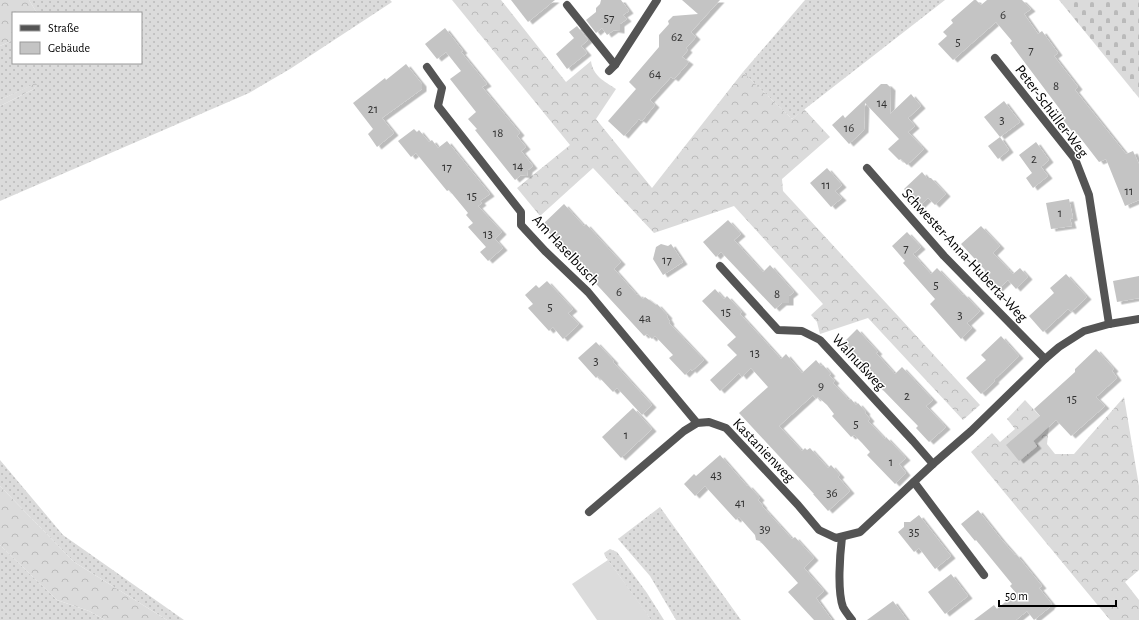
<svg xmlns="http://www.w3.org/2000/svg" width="1139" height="620" font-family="'Alegreya Sans',sans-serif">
  <defs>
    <pattern id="grass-dots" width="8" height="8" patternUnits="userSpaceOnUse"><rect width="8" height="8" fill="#dbdbdb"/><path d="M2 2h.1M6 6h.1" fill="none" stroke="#bababa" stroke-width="1.8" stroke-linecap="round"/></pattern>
    <pattern id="forest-crowns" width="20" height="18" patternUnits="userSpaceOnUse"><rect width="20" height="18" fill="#dbdbdb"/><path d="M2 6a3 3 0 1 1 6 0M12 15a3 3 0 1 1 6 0" fill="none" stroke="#bababa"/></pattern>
    <pattern id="cemetery-stones" width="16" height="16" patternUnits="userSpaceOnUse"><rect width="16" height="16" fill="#dbdbdb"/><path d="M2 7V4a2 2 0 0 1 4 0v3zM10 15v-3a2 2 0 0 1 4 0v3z" fill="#bababa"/></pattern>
    <filter id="shadow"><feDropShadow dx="4.5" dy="2.5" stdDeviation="0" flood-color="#0004"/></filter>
  </defs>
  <rect width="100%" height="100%" fill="#fff"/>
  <g fill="url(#grass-dots)">
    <path d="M29 0H390L392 2 290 69 249 93 0 201V106L34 89 37 83 0 100V46L13 40V63H141V13H37Z"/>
    <path d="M805 0H945L792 119 743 72Z"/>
    <path d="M0 460 63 535 184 620H167L74 562 0 486Z"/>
    <path d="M660 507 741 620H676L650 576 618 539Z"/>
    <path d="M0 545 57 600 89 611 105 620H0Z"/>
    <path d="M610 549 617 552 647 593 664 620H651L605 556 604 553Z"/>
  </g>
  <g fill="url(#forest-crowns)">
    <path d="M0 0H29L37 13H13V40L0 46Z"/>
    <path d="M452 0H501L566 82 591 61C593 76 604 81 616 89L596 119 652 188 743 72 792 119 804 109 830 137 782 179 783 191 980 405 963 420 868 318 820 334 817 322 811 315 823 304 734 206 654 233 593 168 540 216 517 188 570 145Z"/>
    <path d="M38 82 34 89 0 106V100Z"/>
    <path d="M1124 397 1139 486V570L1125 582 1139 600V620H1110L971 452 992 433 1000 442 1015 429 1007 419 1025 400 1049 426 1047 444 1055 454H1074Z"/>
    <path d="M0 486 74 562 167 620H105L89 611 57 600 0 545Z"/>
  </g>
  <path fill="url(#cemetery-stones)" d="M1059 0H1139V98Z"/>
  <path fill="#dbdbdb" d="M608 560 645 611 651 620H597L572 584Z"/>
  <g fill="#c4c4c4" filter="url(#shadow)">
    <path d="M511 0H555L528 22Z"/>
    <path d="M601 0H621L629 11 623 15 627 19 620 24V31L614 30 607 35 602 28 596 33 586 20 596 12V8L600 4Z"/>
    <path d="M682 0H720L691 32 696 37 686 48 688 50 682 57 689 62 674 79 671 77 661 88 650 100 655 105 642 121 639 119 624 136 608 121 636 89 629 82 659 47V35L669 24 668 21 673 16 698 14Z"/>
    <path d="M974 0H976L981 5 987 0H1022L1031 9 1024 14 1038 34 1042 31 1058 53 1054 56 1078 87 1075 90 1126 154 1133 151 1139 164V200L1125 206 1106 159 1099 162 1075 131 1073 133 1059 114 1062 112 1010 43 1012 41 996 22 953 60 938 44 947 36 943 32 953 23 951 20Z"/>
    <path d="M577 26 588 40 581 46 587 53 567 69 556 54 574 38 569 32Z"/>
    <path d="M445 28 463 51 461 52 487 84 482 87 520 133 517 136 526 147 521 151 533 166 528 170 527 176 521 175 515 180 475 130 477 129 468 119 476 112 450 79 461 71 446 52 437 59 425 44Z"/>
    <path d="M406 64 422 84V89L382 118 394 133 377 147 368 134 373 129 353 103 385 78 386 80Z"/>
    <path d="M881 84H887L891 88 890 114 911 94 921 106 908 118 915 126 908 132 924 149 907 165 901 159 899 160 888 149 899 139 865 103 864 130 849 144 832 125 843 115 845 118Z"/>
    <path d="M1004 101 1020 122 1000 137 984 117Z"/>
    <path d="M414 129 417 132 419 130 429 142 432 140 438 148 447 141 490 194 480 201 482 203 478 206 502 232 495 239 503 248 488 261 480 252 486 247 468 227 473 223 466 215 468 213 449 190 447 191 416 153 411 157 398 141Z"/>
    <path d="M1000 137 1009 150 998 159 988 146Z"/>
    <path d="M1036 142 1049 160 1041 167 1048 176 1033 188 1026 178 1032 173 1019 155Z"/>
    <path d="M827 168 842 185 835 191 842 198 831 207 810 183Z"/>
    <path d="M922 172 927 178H931L946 194 935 205 928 198 920 206 904 189Z"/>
    <path d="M1069 199 1073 218 1070 219 1072 226 1051 229 1046 203Z"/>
    <path d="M564 204 584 226 586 224 621 262 614 269 637 295 638 294 643 299 645 297 656 305 657 304 668 316 667 317 670 322 669 323 704 360 692 371 691 369 685 375 669 358 673 355 655 336 652 339 647 334 644 336 542 225Z"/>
    <path d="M728 220 741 234 734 240 763 272 770 265 794 292 789 296V303H782L775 309 721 252 716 257 703 242Z"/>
    <path d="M981 226 1000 246 993 253 1013 274 1020 268 1028 277 1016 289 1008 280 997 290 982 273 985 270 961 244Z"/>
    <path d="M907 232 921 247 913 254 931 274 937 268 963 295 964 294 980 311 967 323 972 328 961 339 930 304 935 299 903 263 905 261 892 246Z"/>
    <path d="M661 244 668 246 671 244 683 262 663 275 653 259 656 247Z"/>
    <path d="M1066 274 1087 297 1071 312 1068 309 1043 332 1029 316 1054 293 1050 288Z"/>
    <path d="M1139 276V298L1117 302 1113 281Z"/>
    <path d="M547 281 573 309 568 313 579 324 563 339 553 327 549 331 528 308 533 304 525 295 536 285 539 288Z"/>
    <path d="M715 289 724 299 727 296 742 312 740 314 781 359 786 354 802 373 816 360 821 366 823 365 831 374 829 375 835 381 833 383 849 400 851 399 856 405 858 403 866 412 865 413 870 419 868 421 885 439 886 437 906 458 899 464 906 473 895 484 867 455 870 452 862 443 854 435 851 437 832 416 834 414 827 405 818 397 816 399 813 395 779 426 802 451 805 448 807 450 810 448 828 468 831 465 840 475 838 477 850 491 828 511 813 494H814L739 413 768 387 751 368 742 377 739 373 720 391 710 380 737 355 727 345 736 337 702 301Z"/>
    <path d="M857 329 878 352 876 353 895 374 902 367 933 400 926 406 946 427 929 442 916 428 918 426 880 387 879 388 866 373 867 372 842 344Z"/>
    <path d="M1001 336 1019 356 994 380 995 381 981 394 966 378 986 360 981 355Z"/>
    <path d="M596 342 614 361 613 362 652 405 642 415 617 388 613 392 598 376 596 378 578 358Z"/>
    <path d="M1096 349 1114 369 1112 371 1117 378 1096 397 1105 406 1071 436 1056 420 1033 441 1037 446 1019 461 1006 445 1040 416 1034 409 1075 372V369Z"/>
    <path d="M633 408 652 429 621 458 602 437Z"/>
    <path d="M720 455 747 486 748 485 760 498 758 500 763 506H762L792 539 795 537 814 558 804 568 824 591 816 598 832 620H814L788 592 798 583 760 541 756 540 755 535 739 517 736 520 705 486 695 496 684 484 694 474 696 476Z"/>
    <path d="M978 510 1001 539 1015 555 1016 554 1042 586 1039 588 1052 604 1050 606V607L1034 620 1027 611 1016 620H974L994 605 997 609 1016 593 1010 586 1012 584 976 540 975 541 961 524Z"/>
    <path d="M919 515 951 556 935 569 919 548 914 552 898 532 904 527V522H910Z"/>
    <path d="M951 574 968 596 945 614 928 592Z"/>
    <path d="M893 601 907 620H867Z"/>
  </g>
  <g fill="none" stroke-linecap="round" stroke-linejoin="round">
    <g stroke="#545454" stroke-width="8">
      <path d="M567 5 615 65"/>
      <path d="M995 58 1075 159 1089 195 1109 324"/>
      <path d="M427 67 442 88 438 106 521 212V225L545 251 588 292 697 423"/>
      <path d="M609 71 615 65 657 0"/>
      <path d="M867 168 944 256 1045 359"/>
      <path d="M720 266 778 330 802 331 820 340 913 441 933 464"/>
      <path d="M914 482 984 575"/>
      <path d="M589 512 684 431 697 423 709 422 726 428 798 505 819 530 836 538 860 532 933 464 971 431 1045 359 1059 347 1084 331 1109 324 1139 319"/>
      <path d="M842 537C840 554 837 591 843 607 845 611 849 616 852 620"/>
    </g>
  </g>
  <g text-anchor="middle" stroke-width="3" stroke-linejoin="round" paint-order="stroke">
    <g font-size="13" fill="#313131">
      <text x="1003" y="19">6</text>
      <text x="609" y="22">57</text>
      <text x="677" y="41">62</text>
      <text x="958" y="46">5</text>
      <text x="1031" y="54">7</text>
      <text x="655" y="78">64</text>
      <text x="1056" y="90">8</text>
      <text x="882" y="107">14</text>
      <text x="373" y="113">21</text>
      <text x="1002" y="124">3</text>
      <text x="849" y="132">16</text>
      <text x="498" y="137">18</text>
      <text x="1034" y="163">2</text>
      <text x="518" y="170">14</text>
      <text x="447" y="171">17</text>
      <text x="826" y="189">11</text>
      <text x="1129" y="195">11</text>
      <text x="472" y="200">15</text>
      <text x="1060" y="217">1</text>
      <text x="488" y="238">13</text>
      <text x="906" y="252">7</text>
      <text x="667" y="264">17</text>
      <text x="936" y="289">5</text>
      <text x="619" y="296">6</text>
      <text x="777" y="298">8</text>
      <text x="550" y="311">5</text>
      <text x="726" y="316">15</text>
      <text x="960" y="319">3</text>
      <text x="645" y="322">4a</text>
      <text x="755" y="357">13</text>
      <text x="596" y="365">3</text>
      <text x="821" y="390">9</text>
      <text x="907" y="400">2</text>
      <text x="1072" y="403">15</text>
      <text x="856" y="428">5</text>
      <text x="626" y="439">1</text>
      <text x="891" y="466">1</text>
      <text x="716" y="479">43</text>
      <text x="832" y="497">36</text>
      <text x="740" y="507">41</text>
      <text x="765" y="533">39</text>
      <text x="914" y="536">35</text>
    </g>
    <g font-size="15" fill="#000" stroke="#fff">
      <text transform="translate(1052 111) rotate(53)" y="5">Peter-Schüller-Weg</text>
      <text transform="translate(566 250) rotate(47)" y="5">Am Haselbusch</text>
      <text transform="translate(965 255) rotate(47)" y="5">Schwester-Anna-Huberta-Weg</text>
      <text transform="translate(859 362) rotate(47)" y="5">Walnußweg</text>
      <text transform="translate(764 450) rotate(46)" y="5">Kastanienweg</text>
    </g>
  </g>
  <rect x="12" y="12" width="130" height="52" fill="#ffffff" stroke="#999999"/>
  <rect x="20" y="25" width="20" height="6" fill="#545454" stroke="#999999"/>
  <text x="48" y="32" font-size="12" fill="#000000">Straße</text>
  <rect x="20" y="42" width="20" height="12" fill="#c4c4c4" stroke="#999999"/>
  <text x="48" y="52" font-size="12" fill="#000000">Gebäude</text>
  <path d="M999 600v6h117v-6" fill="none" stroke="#000000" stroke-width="2"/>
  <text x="1005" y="600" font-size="12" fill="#000000" stroke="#ffffff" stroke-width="3" paint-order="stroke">50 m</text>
</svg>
